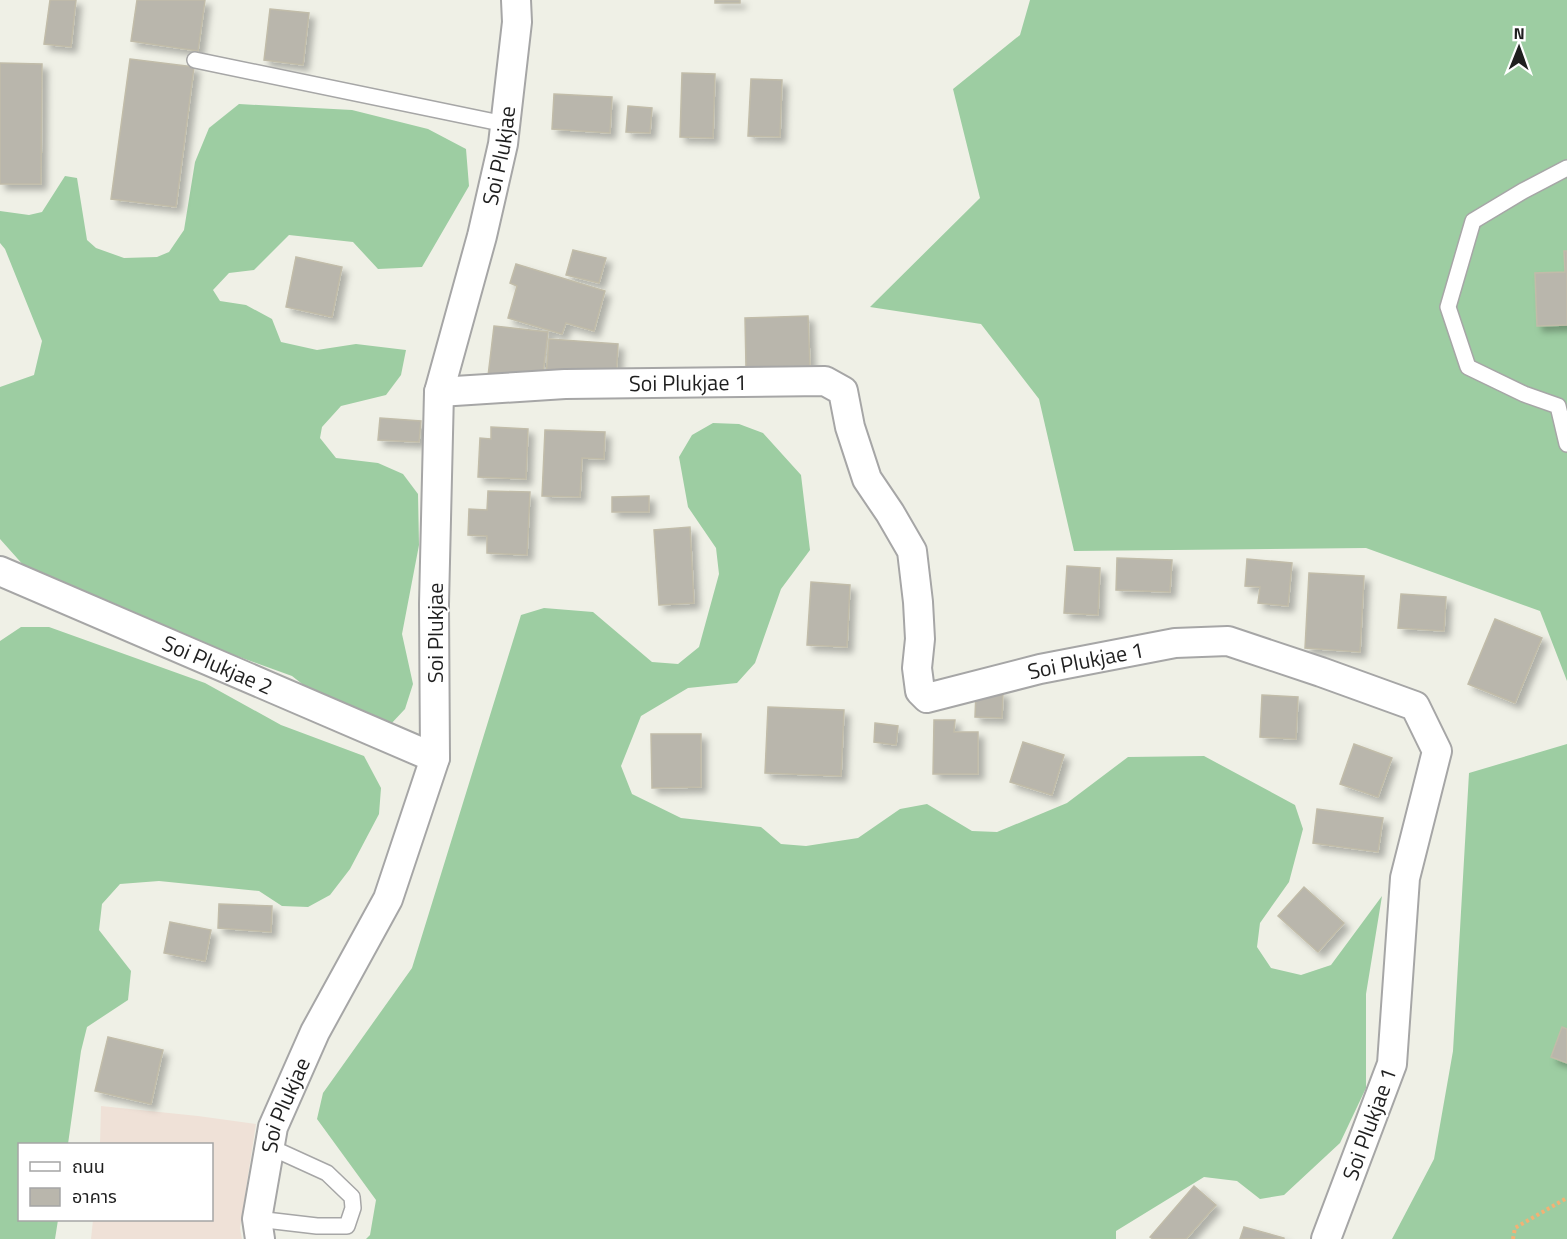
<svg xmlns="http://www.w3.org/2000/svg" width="1567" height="1239" font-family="'Titillium Web','Noto Sans Thai',sans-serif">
  <defs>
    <filter id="shadow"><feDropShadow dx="5.5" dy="5.5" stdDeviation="3" flood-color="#0004"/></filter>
  </defs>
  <rect width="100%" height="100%" fill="#eff0e6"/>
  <path fill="#efe1d7" d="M101 1106 198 1116 256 1124 240 1228 242 1239H91L93 1220H212V1144H100Z"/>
  <g fill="#9dcda2">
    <path d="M1030 0H1567V681L1540 611 1366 548 1074 551 1039 399 981 324 870 307 980 198 953 89 1020 35Z"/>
    <path d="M239 104 352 110 428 129 466 149 469 186 422 267 378 269 353 242 289 235 254 270 229 273 213 290 220 301 246 305 272 319 281 342 317 350 356 344 406 350 401 375 386 395 341 406 322 427 320 438 336 458 378 463 403 474 418 494 419 545 402 634 413 684 405 709 389 726 328 704 292 676 42 586 0 539V387L34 375 42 341 5 249 0 243V211L29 215 42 212 65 176 77 178 87 240 96 248 124 258 157 257 169 252 184 230 195 162 209 128Z"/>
    <path d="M713 423 739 424 763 433 801 475 810 550 781 589 755 663 737 683 688 688 641 716 621 766 632 794 681 818 761 827 781 844 806 846 858 838 900 809 927 804 972 831 997 832 1067 803 1128 757 1204 756 1295 805 1303 829 1289 882 1260 923 1257 947 1271 968 1301 975 1331 965 1382 896 1366 994V1088L1340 1143 1284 1195 1260 1199 1237 1181 1204 1177 1116 1231V1239H366L370 1235 376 1200 317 1119 323 1093 412 968 521 615 544 608 593 612 652 662 678 664 699 647 719 574 716 548 688 507 679 457 692 435Z"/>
    <path d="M21 627H49L205 683 281 725 364 756 381 788 379 814 350 869 330 895 308 907 282 906 259 891 159 881 120 884 102 904 99 930 131 971 128 1000 87 1027 81 1051 68 1144H20V1220H58L55 1239H0V641Z"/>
    <path d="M1567 744V1239H1392L1434 1159 1453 1051 1469 773Z"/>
  </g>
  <g fill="#b9b6ac" stroke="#c1bca9" stroke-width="1.5" filter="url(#shadow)">
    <path d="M50 0H76L71 47 44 44Z"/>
    <path d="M137 0H205L198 51 131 41Z"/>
    <rect x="715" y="0" width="25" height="3"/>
    <path d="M270 9 309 13 303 65 264 60Z"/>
    <path d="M130 59 194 67 176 207 111 199Z"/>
    <path d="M0 63 42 64 41 184H0Z"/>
    <path d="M682 73 715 74 713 138 680 137Z"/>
    <path d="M751 79 782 80 780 137 748 136Z"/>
    <path d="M554 94 612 97 610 133 552 129Z"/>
    <path d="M628 106 652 108 650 133 626 132Z"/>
    <path d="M573 250 606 258 599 283 566 275Z"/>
    <path d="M1564 251H1567V325L1537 326 1535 273 1565 272Z"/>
    <path d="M296 257 342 267 332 317 286 307Z"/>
    <path d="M516 264 605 291 594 331 566 323 562 334 508 318 517 286 510 283Z"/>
    <path d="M808 316 810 366 746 367 745 318Z"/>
    <path d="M494 326 548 332 542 382 488 376Z"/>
    <path d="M549 339 618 344 616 381 546 376Z"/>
    <path d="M380 418 421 421 419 442 378 440Z"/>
    <path d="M491 427 528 429 526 479 478 477 480 438 491 439Z"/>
    <path d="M545 430 605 432 604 459 582 458 580 497 542 496Z"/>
    <path d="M488 491 530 492 527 555 487 553V536L468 535 469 509 487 510Z"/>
    <path d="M649 496V512H612V497Z"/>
    <path d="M690 527 694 603 659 605 654 530Z"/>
    <path d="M1117 558 1172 560 1170 592 1116 590Z"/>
    <path d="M1247 559 1292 563 1288 606 1258 603 1260 587 1245 586Z"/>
    <path d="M1067 566 1100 568 1098 615 1064 613Z"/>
    <path d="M1309 573 1364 576 1360 652 1305 648Z"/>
    <path d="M811 582 850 585 847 647 807 645Z"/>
    <path d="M1401 594 1446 597 1444 631 1398 628Z"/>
    <path d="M1495 619 1542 638 1515 703 1468 684Z"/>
    <path d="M976 691 1003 692 1002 718 975 717Z"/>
    <path d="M1262 695 1298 697 1296 739 1260 737Z"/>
    <path d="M768 707 844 710 841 776 765 773Z"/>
    <path d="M934 720H955L954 732H978V774H933Z"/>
    <path d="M875 723 898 726 896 745 874 742Z"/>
    <path d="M651 734H701V787L652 788Z"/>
    <path d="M1023 742 1064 755 1052 795 1010 782Z"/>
    <path d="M1354 744 1392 758 1378 797 1340 784Z"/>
    <path d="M1317 809 1383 818 1378 852 1313 843Z"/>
    <path d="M1304 887 1344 923 1318 952 1278 916Z"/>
    <path d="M219 904 272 906 271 932 218 928Z"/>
    <path d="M170 922 211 930 205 961 164 953Z"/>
    <path d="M1562 1027 1567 1029V1063L1551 1057Z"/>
    <path d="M108 1037 163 1050 151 1104 95 1091Z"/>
    <path d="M1194 1186 1216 1205 1186 1239H1153L1150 1237Z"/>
    <path d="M1244 1227 1284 1238V1239H1240Z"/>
  </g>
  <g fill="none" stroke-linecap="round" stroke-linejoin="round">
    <defs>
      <g id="lane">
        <path d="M195 60 505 124"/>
        <path d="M1567 168 1523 191 1473 221 1448 307 1468 367 1524 394 1558 406 1567 444"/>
        <path d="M257 1219 317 1226H347L353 1208 352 1197 327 1173 270 1147"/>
      </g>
      <g id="street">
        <path id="s1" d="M439 392 565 384 825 381 843 391 850 427 867 479 890 513 912 551 918 602 920 639 917 668 920 691 927 698 1040 669 1175 643 1228 641 1321 672 1415 706 1437 751 1405 878 1392 1064 1326 1239"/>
        <path id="s2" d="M0 571 435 758"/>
        <path id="s3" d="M260 1239 257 1219 273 1127 315 1032 388 899 435 758 434 604 439 392 482 236 503 144 517 22 516 0"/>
      </g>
    </defs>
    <use href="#lane" stroke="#a6a6a6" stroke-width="18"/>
    <use href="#street" stroke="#a6a6a6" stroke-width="32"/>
    <path stroke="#f2b275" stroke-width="4" stroke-dasharray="3 3" stroke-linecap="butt" d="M1513 1239 1515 1228 1567 1198"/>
    <use href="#lane" stroke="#fff" stroke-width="15"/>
    <use href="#street" stroke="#fff" stroke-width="28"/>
  </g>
  <g text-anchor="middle" stroke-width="4.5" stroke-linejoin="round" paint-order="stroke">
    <g font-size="22" fill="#1f1f1f" stroke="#fff">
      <text dy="8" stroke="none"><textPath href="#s3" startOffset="1128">Soi Plukjae</textPath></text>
      <text dy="8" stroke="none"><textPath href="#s1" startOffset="249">Soi Plukjae 1</textPath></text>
      <text transform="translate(435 633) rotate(-90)" y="8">Soi Plukjae</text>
      <text dy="8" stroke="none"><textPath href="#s1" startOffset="897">Soi Plukjae 1</textPath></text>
      <text dy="8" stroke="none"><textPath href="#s2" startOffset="237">Soi Plukjae 2</textPath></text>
      <text dy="8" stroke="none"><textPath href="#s3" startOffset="138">Soi Plukjae</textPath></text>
      <text transform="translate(1369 1124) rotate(-70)" y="8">Soi Plukjae 1</text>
    </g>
  </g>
  <rect x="18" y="1143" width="195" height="78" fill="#ffffff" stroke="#a5a5a5" stroke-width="1.5"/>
  <rect x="30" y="1162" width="30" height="9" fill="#ffffff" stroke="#a5a5a5" stroke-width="1.5"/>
  <text x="72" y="1173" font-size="18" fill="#1f1f1f">ถนน</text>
  <rect x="30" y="1188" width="30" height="18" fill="#b9b6ac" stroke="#a5a5a5" stroke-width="1.5"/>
  <text x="72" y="1203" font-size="18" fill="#1f1f1f">อาคาร</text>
  <g transform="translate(1519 48) rotate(1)" stroke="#ffffff" stroke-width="4.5" paint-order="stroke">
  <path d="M0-4.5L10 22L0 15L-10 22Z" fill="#1f1f1f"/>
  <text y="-9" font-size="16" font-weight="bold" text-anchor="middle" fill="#1f1f1f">N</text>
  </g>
</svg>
